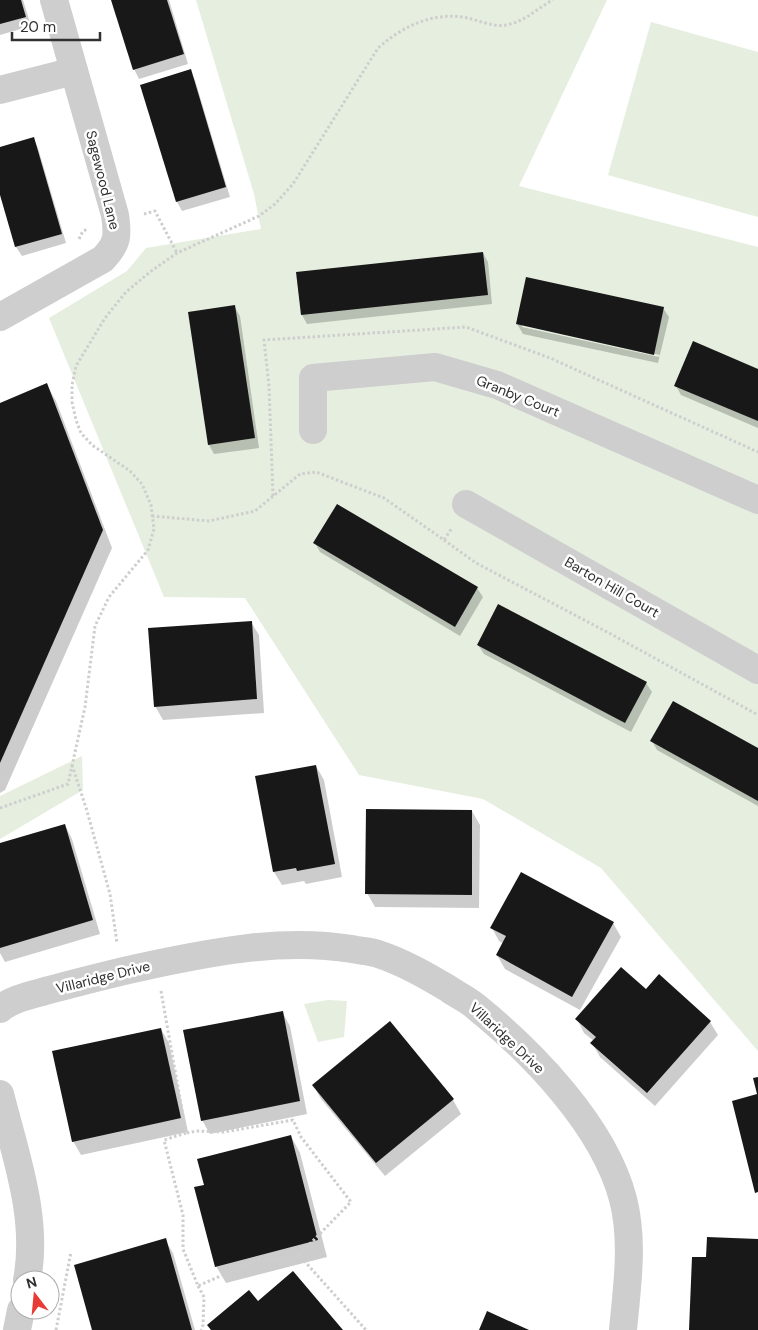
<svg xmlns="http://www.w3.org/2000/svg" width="758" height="1330" font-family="'DM Sans',sans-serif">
  <rect width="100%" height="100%" fill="#fff"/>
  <g fill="#e5eedf">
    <path d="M196 0H607L519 186 758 247V1051L601 868 483 799 359 775 245 598 164 597 49 318 127 271 146 248 261 229 254 194Z"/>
    <path d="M651 22 758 52V217L608 175Z"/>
    <path d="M82 756 83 790 0 839V796Z"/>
    <path d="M328 1000 347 1001 344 1037 318 1042 304 1004Z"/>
  </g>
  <g fill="#0003" fill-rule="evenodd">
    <path d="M0 0H23L31 26 0 35Z"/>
    <path d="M113 0H169L188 64 139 79 134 69Z"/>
    <path d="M190 71 195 80 230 197 182 211 177 202Z"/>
    <path d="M33 138 38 148 66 243 22 256 16 247 0 191V148Z"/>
    <path d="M483 253 488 262 492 304 307 324 302 315 297 273Z"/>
    <path d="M234 306 240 316 259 448 214 454 209 445 189 313Z"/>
    <path d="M663 308 669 317 658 363 523 334 517 324ZM522 325 660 355 659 357 522 327Z"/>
    <path d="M758 370V428L681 395 676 386Z"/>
    <path d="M46 384 56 401 112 548 5 790 0 793V405Z"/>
    <path d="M337 506 477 588 483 597 460 636 320 552 315 543Z"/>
    <path d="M251 622 259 635 264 713 163 720 155 706Z"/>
    <path d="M478 645 646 683 652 692 631 732 484 654Z"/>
    <path d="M652 741 758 750V806L657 750Z"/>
    <path d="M316 766 324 780 342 877 306 884 304 881 282 885 274 872Z"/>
    <path d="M472 811 480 825 479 908 375 907 367 893Z"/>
    <path d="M65 825 72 839 100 934 5 962 0 953V844Z"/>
    <path d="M613 923 621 937 580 1010 505 969 497 955 504 944 499 941 492 928Z"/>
    <path d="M646 991 710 1022 718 1035 655 1106 600 1057 592 1043 594 1041 584 1033 577 1019Z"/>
    <path d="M282 1012 290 1026 307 1114 210 1134 202 1120Z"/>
    <path d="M390 1023 453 1100 461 1114 385 1176 321 1099 313 1085Z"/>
    <path d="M161 1029 169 1043 188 1132 81 1155 73 1141Z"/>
    <path d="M291 1136 300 1153 327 1257 226 1283 216 1266 206 1186Z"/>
    <path d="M165 1240 173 1253 195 1330H94Z"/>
  </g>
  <g fill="#181818">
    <path d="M0 0H21L26 17 0 24Z"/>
    <path d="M111 0H167L184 54 133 70Z"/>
    <path d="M191 69 226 187 176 202 140 85Z"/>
    <path d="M34 137 62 234 15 247 0 195V147Z"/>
    <path d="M483 252 488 295 301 315 296 272Z"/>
    <path d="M526 277 664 307 654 355 516 324Z"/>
    <path d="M235 305 255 438 208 445 188 312Z"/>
    <path d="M693 341 758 369V421L674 386Z"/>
    <path d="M47 383 103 530 0 763V403Z"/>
    <path d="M337 504 478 587 455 627 313 543Z"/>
    <path d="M498 604 647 682 625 723 477 645Z"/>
    <path d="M252 621 257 699 154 707 148 628Z"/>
    <path d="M673 701 758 748V801L650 741Z"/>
    <path d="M316 765 335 864 297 871 296 868 273 872 255 776Z"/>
    <path d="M366 809 472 810V895L365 894Z"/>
    <path d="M65 824 93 920 0 948V843Z"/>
    <path d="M521 872 614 922 572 997 496 955 506 936 490 928Z"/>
    <path d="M621 967 646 989 659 974 711 1021 647 1093 590 1043 596 1037 575 1019Z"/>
    <path d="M283 1011 300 1101 201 1121 183 1030Z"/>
    <path d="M390 1021 454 1099 376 1163 312 1085Z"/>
    <path d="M161 1028 181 1118 72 1142 52 1051Z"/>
    <path d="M758 1077V1192L755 1193 732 1101 757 1094 753 1078Z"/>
    <path d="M291 1135 318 1240 215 1267 194 1187 204 1185 197 1159Z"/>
    <path d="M707 1237 758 1239V1330H689L692 1257H706Z"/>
    <path d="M166 1238 192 1330H92L74 1265Z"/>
    <path d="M293 1271 343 1330H211L207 1325 249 1290 258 1301Z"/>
    <path d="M487 1311 529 1330H479Z"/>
  </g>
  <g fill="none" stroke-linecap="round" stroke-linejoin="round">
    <g stroke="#cecece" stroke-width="3" stroke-dasharray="2.5 2.5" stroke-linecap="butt">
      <path d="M144 214 155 211 177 253"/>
      <path d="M79 239 83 231 88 229"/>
      <path d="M273 496 269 386 264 340 466 327 550 358 758 452"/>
      <path d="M152 516 209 521 255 511 300 474 316 472 384 498 444 540 452 528"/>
      <path d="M444 540 476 563 609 633 758 715"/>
      <path d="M72 765 87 811 110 894 117 943"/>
      <path d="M0 808 68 784 85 707 95 626 109 597 148 550 154 529 151 505 142 484 130 471 92 445 81 433 76 420 72 402V385L76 366 105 318 126 292 150 272 177 253 259 216 275 204 293 184 378 48C403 26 434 11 468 18 480 21 493 27 506 25 525 22 537 8 553 0"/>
      <path d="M161 991 186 1133 198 1131 224 1132 293 1120 301 1137 351 1202 299 1255 366 1330"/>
      <path d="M186 1133 164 1140 183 1215V1249L198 1286 257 1260 290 1261 299 1255"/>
      <path d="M198 1286 204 1297 203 1325 201 1330"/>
      <path d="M56 1330 71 1252"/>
    </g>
    <g stroke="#cecece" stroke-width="28">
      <path d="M0 90 74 71"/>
      <path d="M0 317 103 259C118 243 118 236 115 215L54 0"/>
      <path d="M313 430V378L435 367 497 385 758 500"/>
      <path d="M466 504 758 670"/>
      <path d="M0 1009C13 998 32 995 49 990 83 981 117 972 151 965 217 951 285 938 352 949 360 951 370 951 378 954 403 962 427 976 449 989 457 995 467 999 475 1006 532 1052 604 1126 623 1199 634 1241 627 1287 623 1330"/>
      <path d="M0 1094C15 1154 39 1218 27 1280"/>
      <path d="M17 1330 21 1310"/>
    </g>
  </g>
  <g text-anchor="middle" stroke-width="5" stroke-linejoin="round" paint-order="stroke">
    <g font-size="14" fill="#313131" stroke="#fff">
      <text transform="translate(103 180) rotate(76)" y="5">Sagewood Lane</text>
      <text transform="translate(518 396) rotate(22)" y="5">Granby Court</text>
      <text transform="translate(612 587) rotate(30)" y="5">Barton Hill Court</text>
      <text transform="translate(103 977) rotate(-14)" y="5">Villaridge Drive</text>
      <text transform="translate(507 1038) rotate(43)" y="5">Villaridge Drive</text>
    </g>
  </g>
  <g transform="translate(35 1295) rotate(344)"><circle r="24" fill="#ffffff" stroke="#adadad"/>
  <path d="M0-4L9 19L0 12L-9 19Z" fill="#e73b34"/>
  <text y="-8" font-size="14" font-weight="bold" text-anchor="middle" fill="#313131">N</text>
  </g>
  <path d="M12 32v8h88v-8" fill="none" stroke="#313131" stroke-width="2.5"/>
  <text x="20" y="32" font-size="15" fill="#313131" stroke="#ffffff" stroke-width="4" paint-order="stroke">20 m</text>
</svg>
